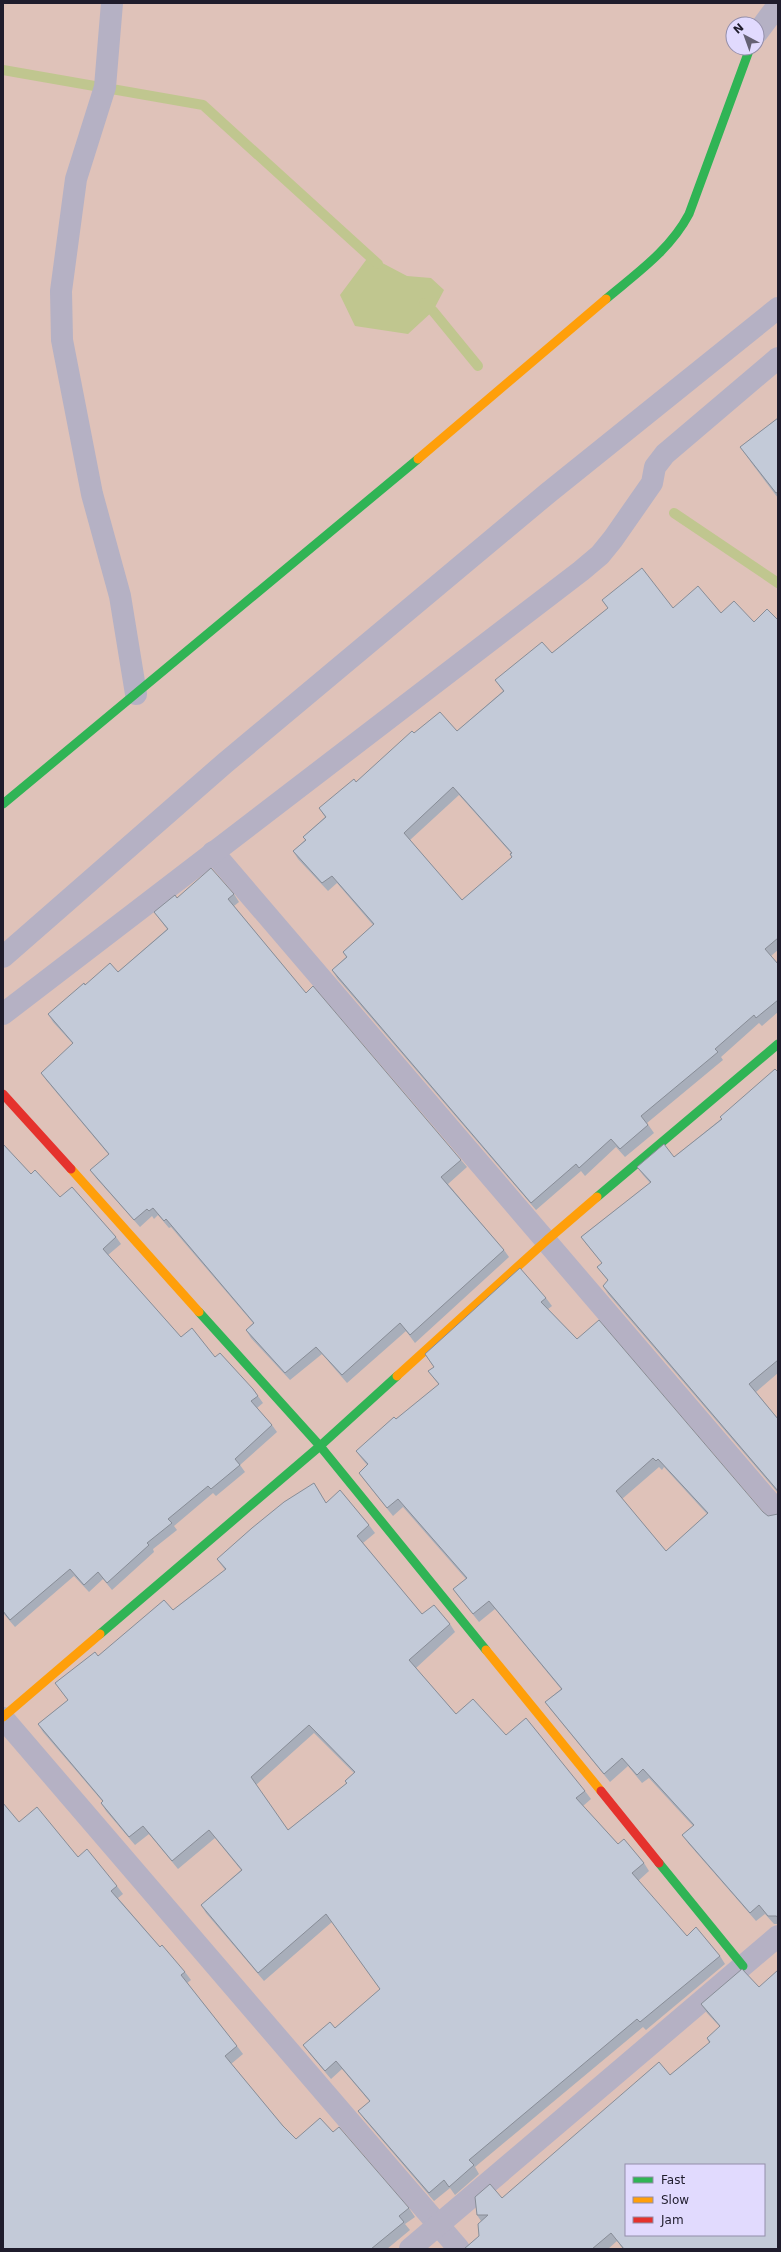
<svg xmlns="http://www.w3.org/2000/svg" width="781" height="2252" font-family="'DejaVu Sans',sans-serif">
  <rect width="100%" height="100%" fill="#e6e2f6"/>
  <path fill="#dfc2b9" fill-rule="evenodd" d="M3 3H778V2249H3ZM733 24H757V48H733ZM626 2165H764V2235H626Z"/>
  <path fill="#c0c68f" d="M369 256 407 276 431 278 444 290 433 311 408 334 355 326 340 295Z"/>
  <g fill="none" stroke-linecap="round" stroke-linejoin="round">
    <g stroke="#c0c68f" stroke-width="10">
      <path d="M3 70 203 105 378 264"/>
      <path d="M424 303 433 311 478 366"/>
      <path d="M674 513 778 583"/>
    </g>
    <g stroke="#b5b1c4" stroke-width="22">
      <path d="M112 3 105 87 76 179 61 291 62 340 92 494 120 596 136 694"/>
      <path d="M757 33 778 5"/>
      <path d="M213 852 778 1512"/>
      <path d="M3 957 225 763 548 493 778 308"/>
      <path d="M3 1014 581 571 600 555 613 539 652 483 655 467 665 454 778 358"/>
      <path d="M3 1718 459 2249"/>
      <path d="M410 2249 778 1936"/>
    </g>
    <g stroke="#30b455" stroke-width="9">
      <path d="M606 299C637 273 670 250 689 214L750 48"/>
      <path d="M3 804 418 459"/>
      <path d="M597 1197 778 1044"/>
      <path d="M199 1312 320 1446 486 1650"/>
      <path d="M100 1634 320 1446 397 1376"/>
      <path d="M659 1863 743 1966"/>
    </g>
    <g stroke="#ff9f0a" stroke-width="9">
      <path d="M418 459 606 299"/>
      <path d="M71 1169 199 1312"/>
      <path d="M397 1376 547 1240 597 1197"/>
      <path d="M486 1650 601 1791"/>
      <path d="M3 1717 100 1634"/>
    </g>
    <g stroke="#e5322d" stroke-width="9">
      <path d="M3 1094 71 1169"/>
      <path d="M601 1791 659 1863"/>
    </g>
  </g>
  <g fill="#a8aeba" fill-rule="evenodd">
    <path d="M778 418V498L753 465 740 447Z"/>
    <path d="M602 600 721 613 754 622 778 620V950L771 956 778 964V1012L762 1026 759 1023 721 1057 723 1060 647 1123 654 1133 625 1157 616 1147 585 1176 581 1171 536 1210 337 978 332 970 346 957 343 952 373 925 337 883 328 891 298 859 293 851 305 840 303 837 325 817 319 808 356 782 414 733 457 731 503 691 495 680 552 653 608 608ZM459 795 511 853 510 854 512 857 462 900 410 840Z"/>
    <path d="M234 894 239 902 234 906 306 993 461 1160 467 1167 448 1184 504 1250 509 1257 415 1343 406 1331 347 1383 322 1354 290 1380 251 1338 246 1330 253 1323 171 1227 169 1228 158 1215 154 1219 152 1216 140 1227 96 1178 90 1170 109 1155 46 1080 41 1073 73 1044 53 1022 48 1014 85 985 118 972 167 929 154 912 177 898Z"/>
    <path d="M778 1072V1373L756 1392 778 1419V1493L608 1294 603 1286 608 1281 597 1267 602 1263 587 1245 581 1237 650 1183 643 1175 637 1167 674 1157 721 1119Z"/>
    <path d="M3 1144 31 1174 60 1197 116 1237 121 1244 108 1255 181 1337 215 1357 253 1389 263 1403 257 1408 272 1425 277 1432 240 1465 245 1472 216 1496 213 1493 174 1526 177 1530 153 1549 154 1552 112 1590 103 1579 89 1592 74 1576 15 1627 3 1613Z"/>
    <path d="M546 1298 552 1306 548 1309 577 1339 763 1512 768 1516 778 1514V1924H774L765 1914 756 1921 688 1843 682 1835 693 1826 649 1778 642 1783 628 1766 610 1782 551 1710 545 1702 561 1689 495 1609 479 1622 459 1597 453 1589 466 1579 403 1507 393 1516 365 1481 359 1473 367 1465 362 1459 356 1451 439 1385 428 1371 434 1367 425 1354ZM659 1467 662 1470 664 1467 707 1514 666 1551 622 1499Z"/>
    <path d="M314 1483 326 1503 369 1525 375 1533 363 1543 422 1614 450 1624 455 1632 416 1668 456 1714 506 1735 585 1791 591 1799 583 1806 618 1844 644 1863 649 1871 638 1881 687 1936 720 1956 725 1964 646 2030 643 2027 475 2167 479 2174 455 2195 450 2188 434 2201 364 2119 358 2111 370 2102 342 2069 331 2079 309 2053 303 2045 335 2028 380 1989 332 1922 264 1981 206 1913 201 1905 241 1870 215 1838 178 1869 149 1834 135 1845 106 1811 101 1803 103 1802 43 1732 38 1724 68 1700 55 1683 98 1656 173 1610 225 1570 217 1559ZM314 1733 354 1773 345 1781 346 1784 288 1830 256 1785Z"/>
    <path d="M19 1822 78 1857 117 1886 123 1894 118 1898 160 1947 185 1972 191 1980 187 1983 237 2046 243 2054 231 2064 283 2126 296 2139 409 2208 415 2217 405 2224 410 2230 387 2249H3Z"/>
    <path d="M759 1987 778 2249H623L617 2241 608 2249H464L479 2236 481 2221 477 2215 502 2198 670 2075 709 2043 707 2038 720 2027 707 2013 701 2004Z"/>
  </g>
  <g fill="#c3cad8" stroke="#888d97" fill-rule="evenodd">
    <path d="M778 418V492L776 493 740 447Z"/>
    <path d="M642 568 673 608 698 586 721 613 734 601 754 622 767 609 778 620V915L777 916 778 917V938L765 949 778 964V1000L756 1018 754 1015 715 1049 718 1052 641 1116 648 1125 620 1149 611 1139 579 1168 576 1164 531 1203 332 970 347 957 343 952 374 924 332 876 322 883 293 851 306 840 303 837 326 817 319 808 354 779 356 782 412 731 414 733 440 712 457 731 504 691 495 680 542 642 552 653 608 608 602 600ZM453 787 512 853 510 854 512 857 462 900 404 833Z"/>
    <path d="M211 868 234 894 228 899 306 993 313 986 461 1160 441 1177 504 1250 410 1335 400 1323 342 1375 316 1347 285 1373 246 1330 254 1323 166 1219 164 1221 153 1208 149 1211 147 1209 134 1220 90 1170 109 1154 41 1073 73 1043 48 1014 84 983 85 985 110 963 118 972 168 929 154 912 175 895 177 898Z"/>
    <path d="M775 1069 778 1072V1360L749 1384 778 1419V1491L603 1286 608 1280 597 1267 602 1263 581 1237 651 1182 637 1167 664 1144 674 1157 722 1119 720 1117Z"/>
    <path d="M3 1144 31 1174 35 1170 60 1197 72 1187 116 1237 103 1249 181 1337 192 1328 215 1357 220 1353 253 1389 258 1396 251 1401 272 1425 235 1459 240 1465 211 1489 208 1486 168 1519 172 1523 147 1543 149 1545 107 1583 98 1572 84 1585 70 1569 10 1620 3 1611Z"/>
    <path d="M520 1268 546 1298 541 1302 577 1339 599 1320 763 1512 768 1516 778 1514V1917L776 1916H768L759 1905 750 1913 682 1835 694 1825 643 1769 637 1775 622 1758 604 1774 545 1702 562 1689 489 1601 473 1614 453 1589 467 1578 398 1499 387 1508 359 1473 368 1464 356 1451 394 1417 396 1419 439 1384 428 1371 434 1367 425 1354ZM653 1458 656 1461 658 1459 708 1513 666 1551 616 1491Z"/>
    <path d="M314 1483 326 1503 340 1490 369 1525 357 1536 422 1614 434 1605 450 1624 409 1660 456 1714 473 1699 506 1735 526 1718 585 1791 576 1798 618 1844 624 1839 644 1863 632 1873 687 1936 696 1927 720 1956 640 2022 637 2019 469 2160 474 2165 449 2187 444 2180 429 2193 358 2111 370 2101 336 2061 325 2071 303 2045 330 2022 335 2028 380 1989 326 1914 258 1973 201 1905 242 1870 209 1830 172 1861 143 1826 129 1837 101 1803 103 1801 38 1724 68 1700 55 1683 95 1652 98 1656 164 1600 173 1610 226 1569 217 1559 252 1528 284 1502ZM309 1725 355 1772 345 1781 347 1783 288 1830 251 1777Z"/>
    <path d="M3 1803 19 1822 37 1807 78 1857 87 1849 117 1886 111 1891 160 1947 162 1945 185 1972 181 1975 237 2046 225 2056 283 2126 296 2139 320 2118 333 2132 339 2127 409 2208 399 2216 404 2222 371 2249H3Z"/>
    <path d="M742 1969 759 1987 778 1970V2249H624L611 2233 592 2249H464L479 2236 478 2224 488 2215H477L475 2197 490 2184 502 2198 659 2062 670 2075 710 2042 707 2038 720 2026 701 2004ZM626 2165H764V2235H626Z"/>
  </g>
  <rect width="781" height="2252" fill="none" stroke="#1f1c2c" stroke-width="8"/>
  <rect x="625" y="2164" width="140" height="72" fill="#e1dafe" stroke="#938eaa"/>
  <rect x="633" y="2177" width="20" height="6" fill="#30b455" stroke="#938eaa"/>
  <text x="661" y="2184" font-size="12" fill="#1f1c2c">Fast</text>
  <rect x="633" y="2197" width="20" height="6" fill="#ff9f0a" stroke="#938eaa"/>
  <text x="661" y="2204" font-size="12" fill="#1f1c2c">Slow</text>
  <rect x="633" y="2217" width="20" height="6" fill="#e5322d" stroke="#938eaa"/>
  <text x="661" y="2224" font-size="12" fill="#1f1c2c">Jam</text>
  <g transform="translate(745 36) rotate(319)"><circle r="19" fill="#e1dafe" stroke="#938eaa"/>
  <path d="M0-3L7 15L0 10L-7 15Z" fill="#656173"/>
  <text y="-6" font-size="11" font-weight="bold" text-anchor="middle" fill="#1f1c2c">N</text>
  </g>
</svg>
